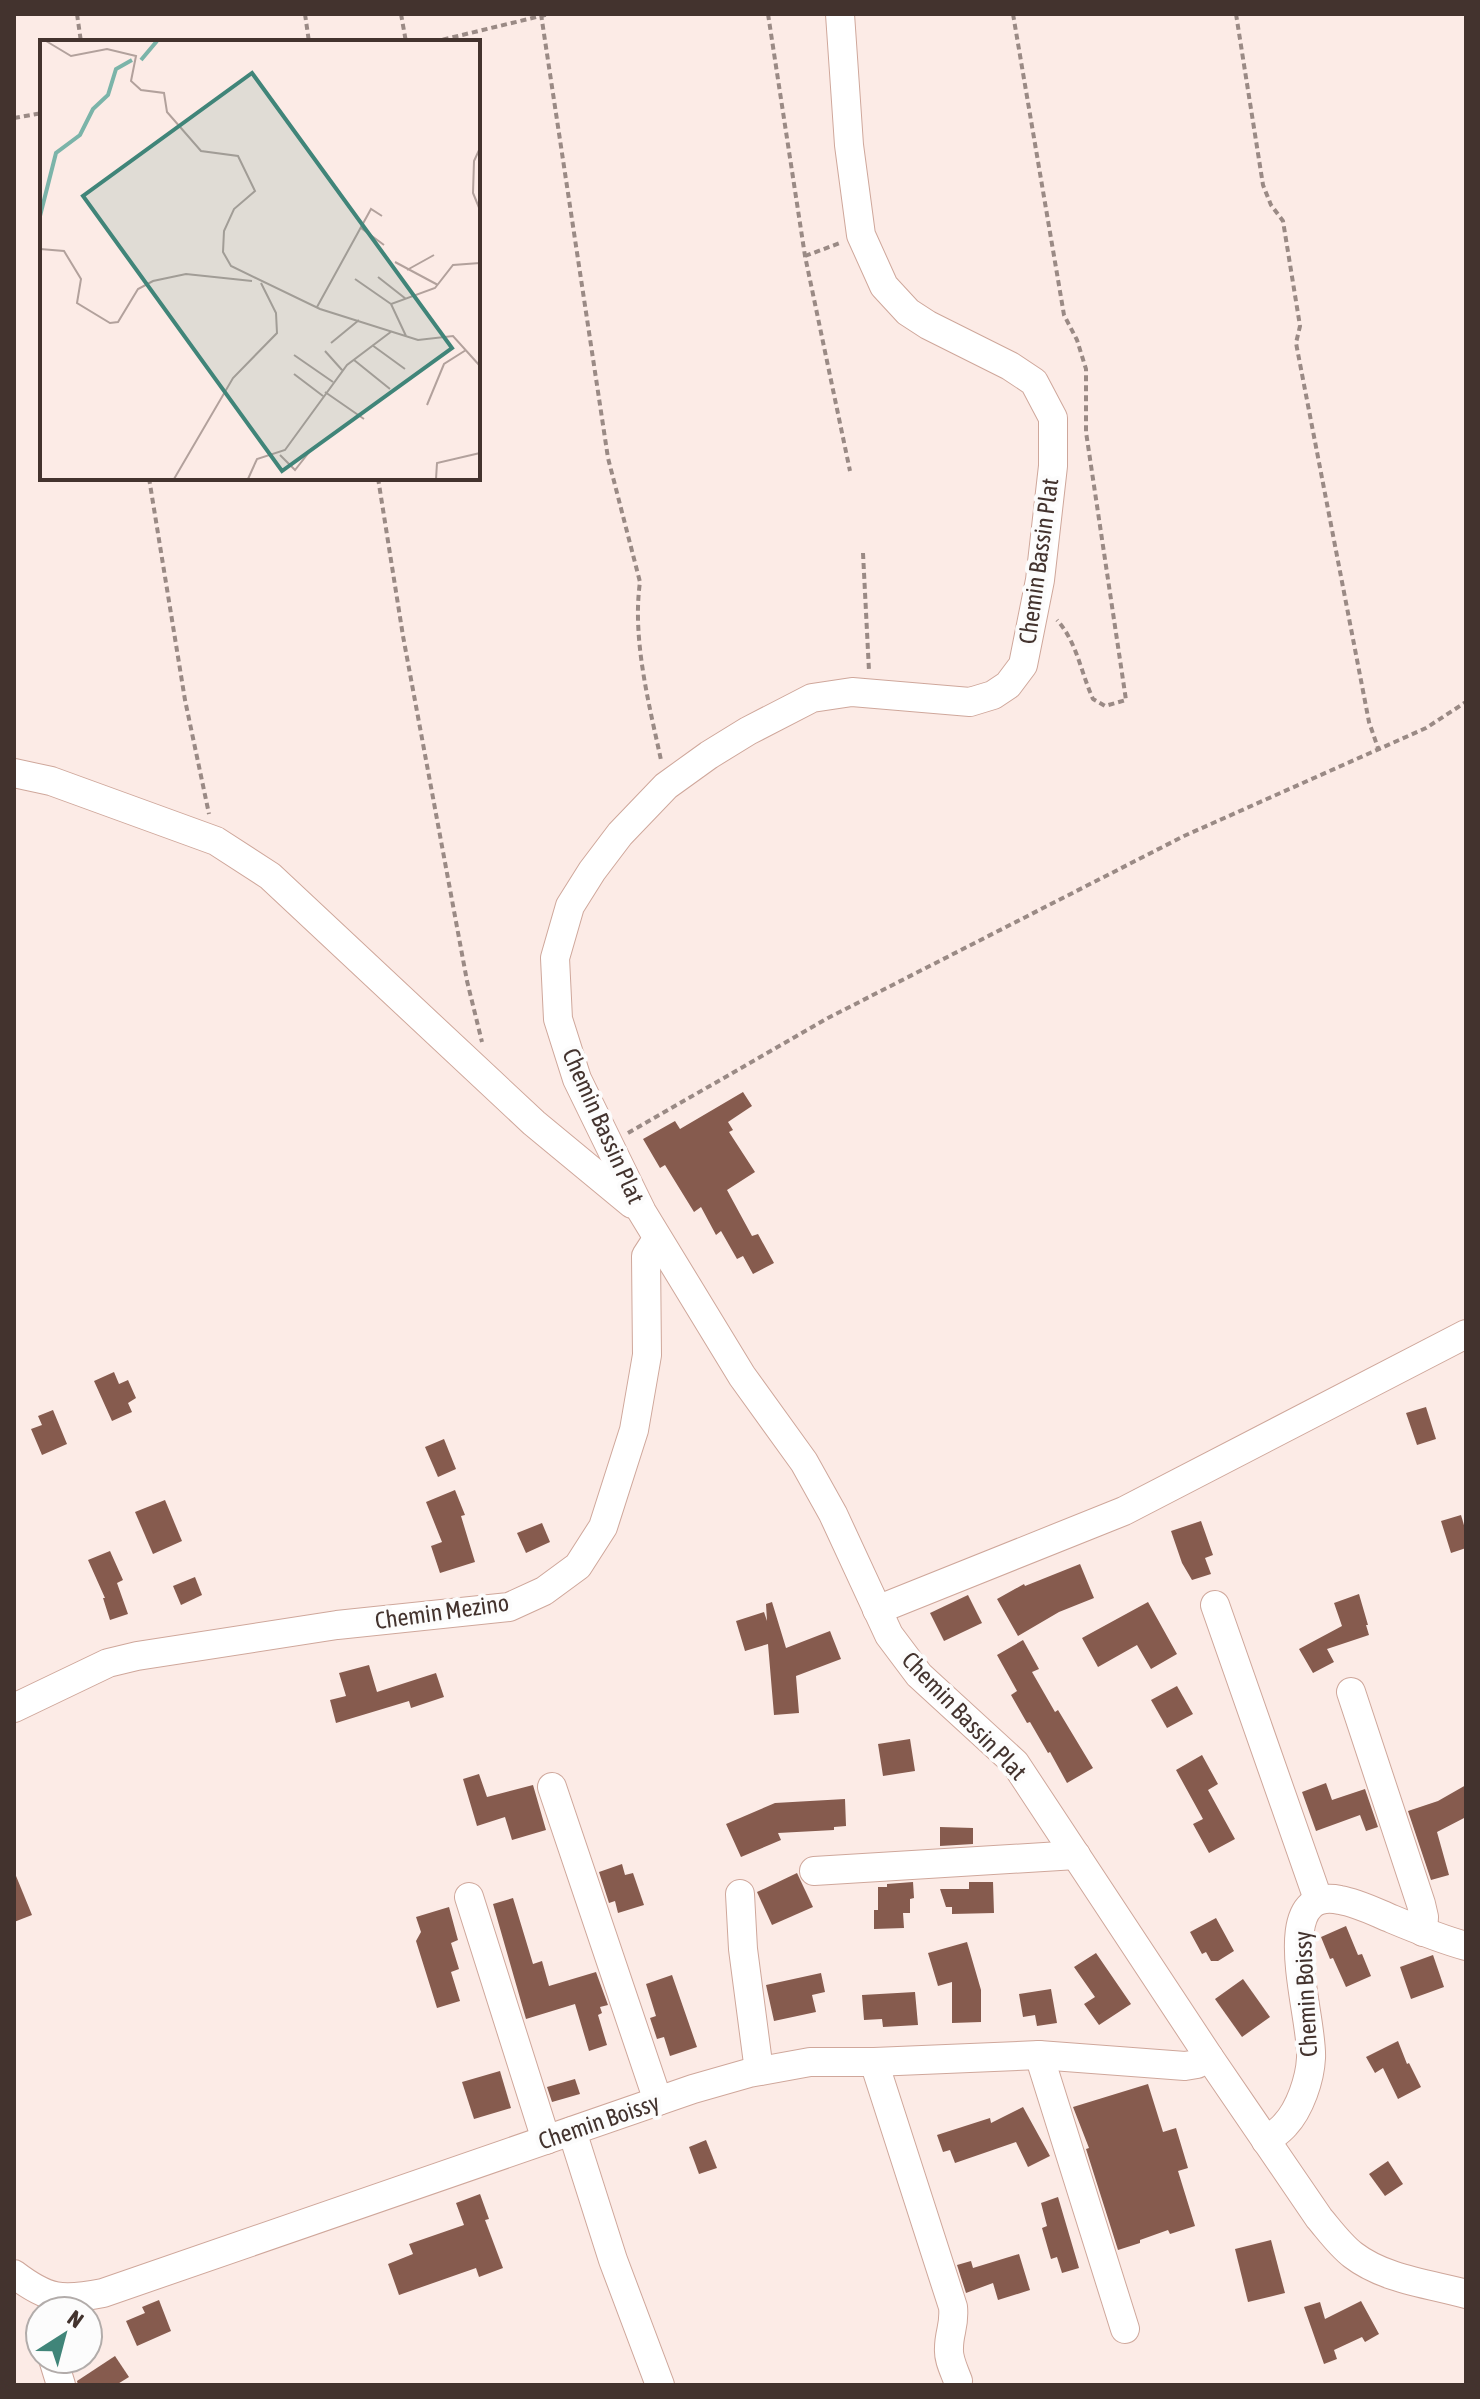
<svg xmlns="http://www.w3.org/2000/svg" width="1480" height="2399" font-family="'Asap Condensed',sans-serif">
  <rect width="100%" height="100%" fill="#fcebe6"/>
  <g fill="#865b4e">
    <path d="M743 1092 752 1106 728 1122 733 1130 729 1132 755 1172 727 1190 752 1236 758 1234 774 1263 753 1274 743 1256 737 1259 721 1231 716 1235 701 1207 694 1212 665 1165 660 1168 643 1139 675 1121 680 1129Z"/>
    <path d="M114 1372 119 1384 128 1380 136 1398 128 1403 132 1412 112 1421 94 1381Z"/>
    <path d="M1426 1407 1436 1439 1417 1445 1406 1413Z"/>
    <path d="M53 1410 67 1444 42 1455 31 1429 42 1425 38 1416Z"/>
    <path d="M444 1439 456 1469 438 1477 425 1447Z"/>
    <path d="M455 1490 465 1515 461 1516 475 1562 440 1573 431 1546 442 1542 426 1502Z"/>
    <path d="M165 1500 182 1541 153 1554 135 1512Z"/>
    <path d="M1461 1515 1466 1532V1548L1451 1553 1441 1521Z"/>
    <path d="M1201 1521 1213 1555 1205 1558 1211 1574 1192 1580 1182 1563 1171 1531Z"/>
    <path d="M542 1523 550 1542 526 1553 517 1533Z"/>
    <path d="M110 1551 123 1580 117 1583 128 1614 110 1620 103 1598H105L88 1560Z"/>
    <path d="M1080 1564 1094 1598 1059 1612 1018 1636 997 1599 1024 1584 1025 1586Z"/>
    <path d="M195 1577 202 1595 181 1605 173 1586Z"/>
    <path d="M1359 1594 1368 1625H1366L1369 1635 1327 1649 1334 1662 1313 1673 1299 1649 1342 1626 1334 1603Z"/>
    <path d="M968 1595 982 1623 944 1641 930 1613Z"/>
    <path d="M772 1602 786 1648 830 1631 841 1659 796 1676 799 1713 774 1715 768 1644 745 1651 736 1621 764 1612 767 1621 766 1604Z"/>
    <path d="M1148 1602 1177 1654 1151 1669 1137 1645 1098 1667 1082 1638Z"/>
    <path d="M1023 1640 1039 1669 1032 1672 1055 1712 1058 1710 1093 1768 1067 1783 1050 1752 1048 1753 1030 1722 1027 1723 1011 1695 1017 1691 997 1655Z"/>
    <path d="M369 1665 377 1692 436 1673 444 1697 411 1708 409 1701 336 1723 330 1700 346 1696 339 1673Z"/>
    <path d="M1177 1686 1193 1714 1167 1728 1151 1700Z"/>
    <path d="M910 1739 915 1771 883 1776 878 1744Z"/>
    <path d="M1202 1755 1218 1784 1208 1790 1235 1839 1209 1853 1193 1824 1203 1819 1176 1770Z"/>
    <path d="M479 1774 487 1797 533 1785 546 1830 512 1840 505 1817 477 1826 463 1779Z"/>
    <path d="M1326 1783 1332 1800 1365 1789 1378 1827 1366 1831 1360 1815 1316 1831 1302 1792Z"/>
    <path d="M1466 1785V1817L1437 1832 1449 1875 1431 1880 1408 1811 1438 1801Z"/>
    <path d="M845 1799 846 1826 834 1827V1830L778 1833 781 1840 741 1857 726 1824 775 1803Z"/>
    <path d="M940 1827 973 1828V1844L940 1846Z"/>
    <path d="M622 1864 625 1875 633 1873 644 1905 618 1913 615 1901 609 1903 599 1872Z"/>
    <path d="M14 1871 32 1915 14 1922Z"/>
    <path d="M797 1873 813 1907 772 1925 757 1892Z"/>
    <path d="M913 1882 914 1898 910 1899V1913H903L904 1928 874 1929V1910H878V1887H887V1884Z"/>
    <path d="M969 1882H993L994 1913 952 1914V1907H946L940 1889H969Z"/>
    <path d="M513 1898 533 1964 542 1961 549 1986 596 1972 608 2005 600 2007 602 2013 598 2015 607 2045 589 2051 575 2004 526 2019 493 1904Z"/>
    <path d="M449 1907 458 1940 451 1943 459 1969 451 1972 460 2001 437 2008 416 1941 421 1932 416 1917Z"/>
    <path d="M1216 1918 1234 1951 1218 1961H1211L1206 1952 1202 1954 1190 1932Z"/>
    <path d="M1346 1926 1358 1955 1362 1954 1371 1976 1346 1987 1333 1958 1330 1959 1321 1937Z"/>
    <path d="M967 1942 981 1990V2022L952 2023V1982L938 1986 928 1953Z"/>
    <path d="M1096 1953 1131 2004 1099 2025 1084 2004 1095 1997 1074 1967Z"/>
    <path d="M1433 1955 1444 1987 1411 1999 1400 1967Z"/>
    <path d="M821 1973 825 1992 812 1995 816 2012 774 2021 766 1985Z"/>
    <path d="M672 1975 697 2047 670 2056 664 2037 657 2039 650 2018 656 2016 646 1984Z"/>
    <path d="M1243 1979 1270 2017 1242 2037 1215 1999Z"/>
    <path d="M1051 1989 1057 2023 1037 2026 1035 2015 1023 2017 1019 1994Z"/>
    <path d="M915 1992 918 2025 883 2027 882 2019 864 2020 862 1995Z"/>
    <path d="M1398 2041 1407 2064 1409 2063 1421 2087 1398 2099 1383 2068 1375 2073 1366 2057Z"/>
    <path d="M500 2071 511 2108 474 2119 462 2082Z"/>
    <path d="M575 2079 580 2094 552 2102 547 2087Z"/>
    <path d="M1148 2084 1163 2132 1176 2128 1188 2168 1178 2171 1195 2226 1170 2234 1168 2230 1140 2240V2243L1118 2250 1086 2149 1089 2148 1073 2107Z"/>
    <path d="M1023 2107 1050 2156 1028 2167 1016 2142 955 2163 950 2150 943 2152 937 2135 990 2118 991 2123Z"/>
    <path d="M706 2140 717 2168 699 2174 689 2147Z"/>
    <path d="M1388 2161 1403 2184 1385 2196 1369 2174Z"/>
    <path d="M480 2194 489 2219 485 2220 503 2268 479 2277 476 2268 399 2295 388 2264 413 2254 409 2244 464 2225 456 2203Z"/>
    <path d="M1058 2197 1079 2268 1062 2273 1057 2257 1051 2259 1042 2228 1047 2226 1041 2203Z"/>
    <path d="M1271 2240 1285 2293 1248 2302 1235 2249Z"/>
    <path d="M1019 2254 1030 2290 998 2300 993 2283 966 2293 957 2265 971 2261 973 2268Z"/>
    <path d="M159 2300 171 2331 137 2346 126 2321 145 2313 142 2307Z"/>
    <path d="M1361 2301 1379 2334 1365 2342 1362 2337 1334 2350 1337 2359 1324 2364 1304 2307 1320 2302 1325 2319Z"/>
    <path d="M115 2356 129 2377 116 2385H78L77 2381Z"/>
  </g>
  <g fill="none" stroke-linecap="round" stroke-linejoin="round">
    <defs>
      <g id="minor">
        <path d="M840 14 849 145 861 235 884 286 908 312 928 325 1010 366 1034 382 1053 418V466L1040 580 1023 665 1008 685 993 695 970 702 852 692 812 698 748 731 709 755 666 786 620 834 592 871 570 906 555 958 558 1019 577 1079 642 1212 742 1376 804 1462 833 1514 889 1635 919 1675 1015 1763 1209 2057 1319 2218C1330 2231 1340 2245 1353 2255 1384 2279 1429 2284 1466 2294"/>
        <path d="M14 773 51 781 216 841 270 876 534 1123 632 1204"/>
        <path d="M1215 1605 1318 1899"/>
        <path d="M877 1610 1124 1511 1466 1334"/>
        <path d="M1351 1692 1421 1904 1424 1917 1423 1932"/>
        <path d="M14 1708 108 1663 137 1656 337 1625 509 1607 544 1591 578 1566 603 1527 634 1430 647 1355 646 1256 657 1239"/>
        <path d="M552 1787 658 2101"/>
        <path d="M814 1871 1076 1855"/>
        <path d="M740 1894 743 1949 759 2071"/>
        <path d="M469 1897 546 2140"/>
        <path d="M1039 2055 1125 2329"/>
        <path d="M874 2062 953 2307C955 2325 949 2332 949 2348 948 2359 954 2370 958 2381"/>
        <path d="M572 2131 613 2260 660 2385"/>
        <path d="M1266 2141C1272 2136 1280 2131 1285 2125 1300 2109 1310 2079 1311 2058 1314 2019 1267 1885 1340 1900 1358 1903 1375 1912 1392 1919 1416 1929 1440 1939 1466 1946"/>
        <path d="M14 2274C48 2300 62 2301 103 2293L693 2089 749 2073 810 2062H874L1039 2055 1185 2066 1197 2064 1209 2057"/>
        <path d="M53 2359 61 2385"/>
      </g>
    </defs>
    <use href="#minor" stroke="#cfa79b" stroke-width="30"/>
    <g stroke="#9a8a85" stroke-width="4" stroke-dasharray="6 4" stroke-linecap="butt">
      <path d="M77 14 81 42"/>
      <path d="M305 14 309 42"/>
      <path d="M401 14 406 42"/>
      <path d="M541 14 608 458 640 582C632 639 649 704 661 760"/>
      <path d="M768 14 805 256 850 471"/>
      <path d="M1013 14 1064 315 1077 340 1086 369V432L1126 700 1105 706 1093 699C1081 673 1077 642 1057 620"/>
      <path d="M1236 14 1263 185 1271 205 1283 221 1300 326 1296 343 1369 722 1379 751"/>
      <path d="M433 42 549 14"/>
      <path d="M14 118 42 113"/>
      <path d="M805 256 840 243"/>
      <path d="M149 478 185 700 209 814"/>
      <path d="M378 478 403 636 467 981 482 1042"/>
      <path d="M863 553 869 671"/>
      <path d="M628 1133 828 1018 1184 836 1426 728 1466 702"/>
    </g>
    <use href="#minor" stroke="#fff" stroke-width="28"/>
  </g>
  <g text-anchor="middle" stroke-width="8" stroke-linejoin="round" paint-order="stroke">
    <g font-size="24" fill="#43332e" stroke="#fcfcfc">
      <text transform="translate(1039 561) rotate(-82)" y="8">Chemin Bassin Plat</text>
      <text transform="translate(603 1126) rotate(66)" y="8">Chemin Bassin Plat</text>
      <text transform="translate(442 1612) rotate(-8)" y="8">Chemin Mezino</text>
      <text transform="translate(964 1716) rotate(46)" y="8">Chemin Bassin Plat</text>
      <text transform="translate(1306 1994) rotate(-93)" y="8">Chemin Boissy</text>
      <text transform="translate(599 2122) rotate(-19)" y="8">Chemin Boissy</text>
    </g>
  </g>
  <g transform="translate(40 40)">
    <rect width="440" height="440" fill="#fcebe6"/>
    <path fill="none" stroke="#7bb4a9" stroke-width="4" d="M101 20 117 1M0 176 16 113 40 95 53 69 68 55 76 29 92 20"/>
    <path fill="none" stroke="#b2a19c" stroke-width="2" d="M6 1 31 16 67 9 96 16 91 41 101 50 124 53 127 72 161 111 198 116 215 151 194 169 184 191 183 212 191 226 280 269 378 300 413 296 440 326M440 108 434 121 433 153 440 170M321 188 344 205M0 209 24 211 41 239 37 263 70 283 78 282 98 249 113 241 146 234 212 241M355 222 398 245M367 230 394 215M338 237 366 259M315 239 351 264M277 267 331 169 342 176M366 296 351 264 395 248 413 225 440 223M291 303 319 280M332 305 365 329M285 311 302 330M254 315 293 342M314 320 350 349M254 334 283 356M285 352 324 379M387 365 404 324 426 310M240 415 255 430 270 411M134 439 193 338 237 293 236 273 221 243M208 439 217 419 245 410 307 325 352 291M396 439 397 423 440 413"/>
    <path fill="#408579" fill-opacity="0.15" stroke="#408579" stroke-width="4" d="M212 33 412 308 242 431 43 156Z"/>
    <rect width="440" height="440" fill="none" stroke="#43332e" stroke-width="4"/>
  </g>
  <rect width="1480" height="2399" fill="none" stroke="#43332e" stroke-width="32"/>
  <g transform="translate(64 2335) rotate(36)"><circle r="38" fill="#fcfcfc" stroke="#b2acaa" stroke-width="2"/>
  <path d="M0-6L14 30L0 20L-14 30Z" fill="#408579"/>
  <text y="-12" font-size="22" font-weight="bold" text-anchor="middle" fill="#43332e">N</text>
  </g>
</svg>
